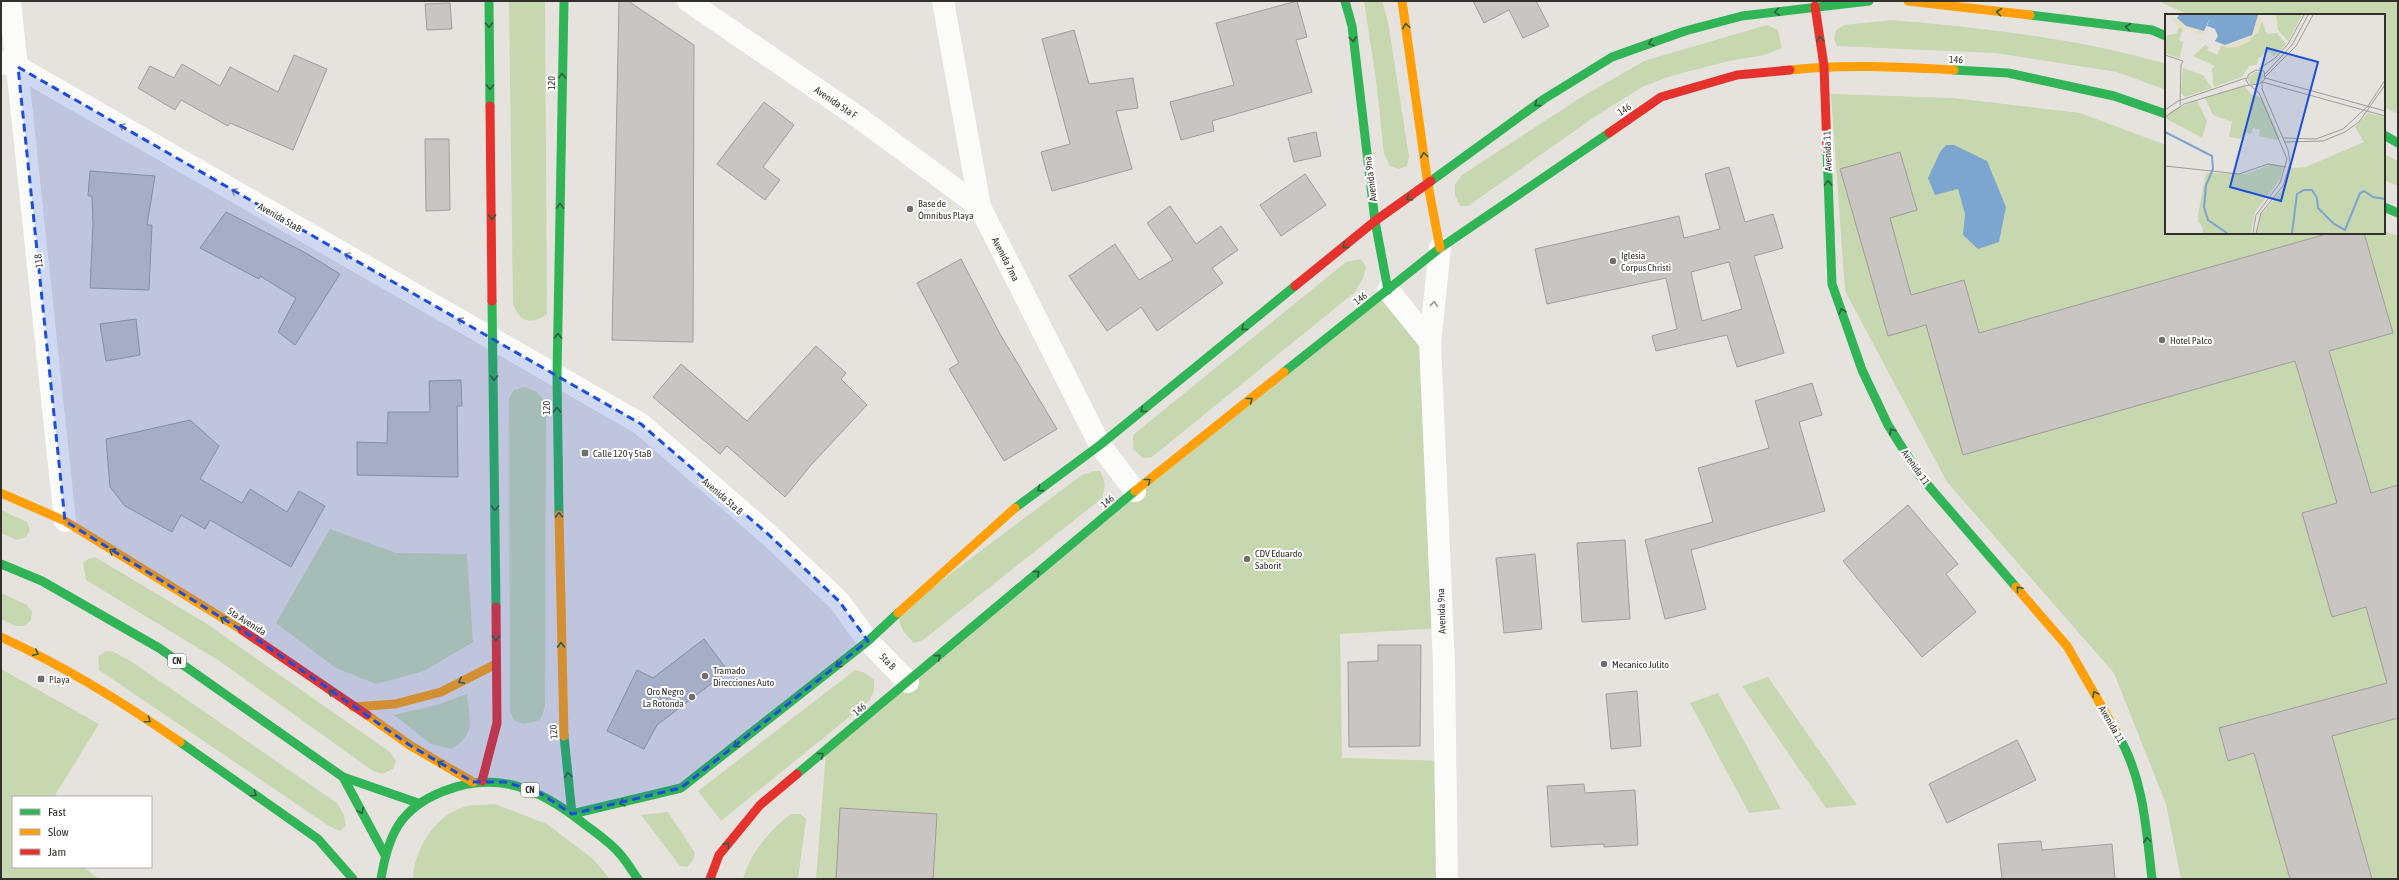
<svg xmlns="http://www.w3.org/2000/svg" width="2399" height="880" font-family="'Asap Condensed',sans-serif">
  <rect width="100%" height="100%" fill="#e6e3df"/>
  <g fill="#c7d7af">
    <path d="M509 1H545L547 314C531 325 520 323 513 304Z"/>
    <path d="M1364 1H1382L1388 22 1409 157 1407 166 1399 169 1390 166 1384 154 1376 80Z"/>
    <path d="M2158 1H2398V114L2384 107V15H2189Z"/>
    <path d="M1892 20C1984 28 2077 38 2166 64V90L2117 72 1996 53 1837 46 1834 39 1836 30 1844 25Z"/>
    <path d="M1767 25 1778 30 1782 48 1764 55 1729 61 1671 76 1642 87 1593 118 1468 206H1460L1455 195V184L1462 175 1580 98 1644 61Z"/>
    <path d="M1831 94 1953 98 2080 113 2166 145V233H2384V231L2398 236V879H2181L2166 804 2114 673 1947 482 1845 291Z"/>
    <path d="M2384 154 2398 161V186L2384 180Z"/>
    <path d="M1361 259 1366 267 1363 278 1355 292 1152 457 1143 458 1133 449V435L1346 262Z"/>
    <path d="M1388 290 1430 342 1442 628 1340 634 1342 758 1445 761 1447 879H816L826 751Z"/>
    <path d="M525 387 537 392 546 403 545 707 540 720 523 724 514 720 510 710 509 399 514 390Z"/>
    <path d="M1094 471H1100C1106 482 1106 487 1101 499L923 640 914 643 903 631 899 620 909 605 1082 475Z"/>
    <path d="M1 510 27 522 30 530 26 537 17 540 1 533Z"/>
    <path d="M330 529 396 553 467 554 473 642 424 671 376 684 336 668 276 623Z"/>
    <path d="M95 557 204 622 390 752 396 761 393 769 382 774 373 771 221 662 86 580 83 563 88 559Z"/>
    <path d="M1 593 27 605 32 612 31 620 25 626H15L1 619Z"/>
    <path d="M106 651 114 652 132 662 337 803 344 815 346 826 340 831 329 826 99 670 98 657Z"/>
    <path d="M1 669 99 724 54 797H13V867H83L99 879H1Z"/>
    <path d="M855 670 865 673 874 680V690L870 700 721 821 698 791Z"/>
    <path d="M1768 677 1857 805 1826 808 1742 686Z"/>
    <path d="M1718 693 1781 809 1749 813 1690 703Z"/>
    <path d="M467 694C469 719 477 735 451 749L431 744 394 715 437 705Z"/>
    <path d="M495 804 547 824 593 859 610 879H413C414 851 433 818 461 808 471 804 484 805 495 804Z"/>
    <path d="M668 812 695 853 693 860 687 867 680 866 641 815Z"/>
    <path d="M791 814H800L806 819 798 879H743C750 853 770 830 791 814Z"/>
  </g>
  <path fill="#7ca6cf" d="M1946 145H1954L1987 161 2006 207 1999 242 1978 249 1963 235 1965 214 1958 189 1935 195 1928 178 1940 152Z"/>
  <g fill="#c8c5c3" stroke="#a09d9b" fill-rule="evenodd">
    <path d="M619 1H628L694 45 693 342 612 340Z"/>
    <path d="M1297 1 1307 37 1296 40 1312 92 1212 121 1214 131 1181 140 1170 102 1234 85 1216 23Z"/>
    <path d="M1473 1H1536L1549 26 1523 38 1509 10 1484 23Z"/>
    <path d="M450 3 452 29 427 30 425 4Z"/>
    <path d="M1074 30 1089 84 1133 78 1138 108 1116 111 1132 169 1052 191 1041 152 1070 144 1042 39Z"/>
    <path d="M294 55 327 69 293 150 230 123 228 126 181 100 175 110 138 88 150 66 174 78 182 64 220 86 230 67 278 92Z"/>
    <path d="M764 102 794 125 763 167 780 180 765 200 717 164Z"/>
    <path d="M1316 132 1321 156 1294 162 1288 138Z"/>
    <path d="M425 139H449L450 210 426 211Z"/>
    <path d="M1900 152 1917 210 1890 218 1911 295 1964 280 1979 333 2330 233H2364L2393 333 2329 351 2371 493 2398 485V718L2332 736 2372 879H2290L2254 753 2228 761 2219 728 2387 683 2366 607 2332 617 2302 513 2337 503 2295 361 1963 455 1926 325 1888 336 1840 169Z"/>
    <path d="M1729 167 1745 222 1773 214 1783 248 1754 256 1784 353 1737 367 1727 335 1656 351 1652 336 1677 329 1666 278 1547 304 1535 249 1679 216 1684 238 1720 229 1705 174ZM1729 262 1742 309 1702 321 1691 272Z"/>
    <path d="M90 171 155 176 147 225H152L149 290 90 288 93 224 92 196H88Z"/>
    <path d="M1305 174 1326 205 1281 236 1260 205Z"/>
    <path d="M1170 206 1196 244 1221 226 1238 250 1212 268 1223 283 1157 331 1141 307 1107 331 1069 276 1115 244 1139 280 1173 260 1147 223Z"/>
    <path d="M226 212 304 252 340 274 295 345 278 332 296 298 260 276 259 279 200 248Z"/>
    <path d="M961 259 1000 334 1057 429 1004 461 949 369 959 363 917 283Z"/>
    <path d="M136 319 140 355 106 361 100 324Z"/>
    <path d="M816 346 846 373 841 379 867 405 811 465 785 497 727 446 720 454 653 397 681 364 747 421Z"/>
    <path d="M461 380 462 406H457L458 477 357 475V442L387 443 388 412H430L429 381Z"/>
    <path d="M1812 383 1822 415 1799 422 1825 511 1691 550 1706 609 1665 619 1645 540 1713 522 1698 468 1769 448 1755 401Z"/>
    <path d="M190 420 219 446 200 479 242 503 250 489 287 512 299 491 325 506 291 567 210 520 205 529 181 515 172 532 125 506 110 487 106 439Z"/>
    <path d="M1908 505 1958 564 1946 574 1976 612 1922 657 1843 561Z"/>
    <path d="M1625 540 1630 619 1582 622 1577 543Z"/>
    <path d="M1535 554 1542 629 1504 633 1496 558Z"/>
    <path d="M704 639 728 671 657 725 644 749 607 731 637 670 653 678Z"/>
    <path d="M1378 645H1421L1420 746 1349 747 1348 662 1378 661Z"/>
    <path d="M1637 691 1641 746 1611 749 1606 694Z"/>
    <path d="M2017 740 2036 780 1947 823 1929 784Z"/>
    <path d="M1584 784 1585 793 1635 790 1638 845 1604 847V844L1551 847 1547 786Z"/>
    <path d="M840 808 937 814 933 879H836Z"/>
    <path d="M2041 841 2042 850 2112 844 2115 879H2002L1998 844Z"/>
  </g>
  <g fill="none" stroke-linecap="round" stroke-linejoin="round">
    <g stroke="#fbfbfa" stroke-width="22">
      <path d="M10 1 65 521"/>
      <path d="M688 1 858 117 980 207"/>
      <path d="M943 1 980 207 1100 445 1135 491"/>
      <path d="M1 62 18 67 641 424 769 535 839 601 868 641 908 682"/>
      <path d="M1440 248 1430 342 1444 665 1447 879"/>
      <path d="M1388 290 1430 342"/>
    </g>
    <g stroke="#30b455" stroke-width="9">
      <path d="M489 1 490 106"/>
      <path d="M1345 1 1352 26 1375 221 1388 290"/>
      <path d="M2030 15 2152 30 2166 36"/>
      <path d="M1954 70 2008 73 2114 96 2166 114"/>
      <path d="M2384 135 2398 143"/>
      <path d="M1827 151 1832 284 1862 370 1888 425 1920 476 2016 587"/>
      <path d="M1431 181 1544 99 1612 57 1685 31 1742 16 1869 1"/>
      <path d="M2384 207 2398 213"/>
      <path d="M492 301 496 607"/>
      <path d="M1284 372 1440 248 1609 133"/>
      <path d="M1015 508 1100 445 1295 286"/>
      <path d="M559 515 557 375 564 1"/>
      <path d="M1 564 42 581 159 648 343 777 418 803"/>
      <path d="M2118 735C2144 779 2146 829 2152 879"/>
      <path d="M564 736 572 814 681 788 868 641 898 613"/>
      <path d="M180 742 318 839 353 879"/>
      <path d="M797 774 1135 491"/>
      <path d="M343 777 385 855"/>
      <path d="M381 879C388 835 400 808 444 791 498 770 540 789 583 823 596 833 610 842 620 854 627 862 632 871 638 879"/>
    </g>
    <g stroke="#ff9f0a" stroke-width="9">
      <path d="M1402 1 1428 185 1440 248"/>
      <path d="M1908 1 2030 15"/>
      <path d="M1790 70C1845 64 1899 67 1954 70"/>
      <path d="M1135 491 1284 372"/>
      <path d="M1 493 65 521 242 630"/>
      <path d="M559 515 564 736"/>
      <path d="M2016 587 2067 646 2118 735"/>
      <path d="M898 613 1015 508"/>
      <path d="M1 637C64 666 123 702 180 742"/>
      <path d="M353 707 395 704 441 692 496 664"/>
      <path d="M367 715 411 746 473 782"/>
    </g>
    <g stroke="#e5322d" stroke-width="9">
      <path d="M1815 6 1824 66 1827 151"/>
      <path d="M490 106 492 301"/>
      <path d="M1609 133 1661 97 1737 75 1790 70"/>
      <path d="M1295 286 1375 221 1431 181"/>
      <path d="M242 630 367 715"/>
      <path d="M482 781 497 723 496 607"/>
      <path d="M710 879 719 855 760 805 797 774"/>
    </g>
  </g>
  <defs><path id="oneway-chevron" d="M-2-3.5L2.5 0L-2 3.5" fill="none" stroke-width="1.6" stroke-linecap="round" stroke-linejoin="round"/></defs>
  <g stroke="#315e3b">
    <use href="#oneway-chevron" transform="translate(1777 12) rotate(172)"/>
    <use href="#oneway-chevron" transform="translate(1999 12) rotate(-173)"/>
    <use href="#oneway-chevron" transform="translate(489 25) rotate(90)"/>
    <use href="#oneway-chevron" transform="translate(1406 26) rotate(-98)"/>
    <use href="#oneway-chevron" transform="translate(2128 27) rotate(-173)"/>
    <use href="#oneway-chevron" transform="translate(1353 39) rotate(83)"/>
    <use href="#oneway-chevron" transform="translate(1820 39) rotate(-98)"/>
    <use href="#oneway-chevron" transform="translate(1651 43) rotate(160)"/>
    <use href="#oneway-chevron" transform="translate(562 76) rotate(-89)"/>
    <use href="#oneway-chevron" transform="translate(490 87) rotate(89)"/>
    <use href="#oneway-chevron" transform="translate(1537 104) rotate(144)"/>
    <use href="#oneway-chevron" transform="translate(1424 155) rotate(-98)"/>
    <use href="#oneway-chevron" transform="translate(1828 183) rotate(-92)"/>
    <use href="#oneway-chevron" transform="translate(1409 198) rotate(145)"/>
    <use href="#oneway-chevron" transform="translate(560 206) rotate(-89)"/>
    <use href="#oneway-chevron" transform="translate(492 217) rotate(89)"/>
    <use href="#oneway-chevron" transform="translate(1345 246) rotate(141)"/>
    <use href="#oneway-chevron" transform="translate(1842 311) rotate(-109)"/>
    <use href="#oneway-chevron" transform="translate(1244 328) rotate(141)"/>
    <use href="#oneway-chevron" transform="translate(558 336) rotate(-89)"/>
    <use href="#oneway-chevron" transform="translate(494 378) rotate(90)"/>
    <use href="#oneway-chevron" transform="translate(1250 400) rotate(-39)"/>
    <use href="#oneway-chevron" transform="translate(557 410) rotate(-91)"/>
    <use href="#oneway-chevron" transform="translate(1143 410) rotate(141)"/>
    <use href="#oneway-chevron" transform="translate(1892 431) rotate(-123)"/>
    <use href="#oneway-chevron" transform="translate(1148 481) rotate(-39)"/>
    <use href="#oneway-chevron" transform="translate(1040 489) rotate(144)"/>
    <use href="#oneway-chevron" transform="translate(495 508) rotate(90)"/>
    <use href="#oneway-chevron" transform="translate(559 515) rotate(-91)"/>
    <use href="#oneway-chevron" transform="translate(112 551) rotate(-148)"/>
    <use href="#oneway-chevron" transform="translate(1037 573) rotate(-40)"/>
    <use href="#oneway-chevron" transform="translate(2019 589) rotate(-131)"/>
    <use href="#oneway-chevron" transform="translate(223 619) rotate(-148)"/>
    <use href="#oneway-chevron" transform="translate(496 638) rotate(90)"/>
    <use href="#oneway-chevron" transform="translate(561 645) rotate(-91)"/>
    <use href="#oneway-chevron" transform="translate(36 653) rotate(25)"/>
    <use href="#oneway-chevron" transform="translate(938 657) rotate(-40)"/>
    <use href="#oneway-chevron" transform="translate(838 665) rotate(142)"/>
    <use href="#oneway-chevron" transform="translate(461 681) rotate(153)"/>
    <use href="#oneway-chevron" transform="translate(331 692) rotate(-145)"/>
    <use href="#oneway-chevron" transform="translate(2095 694) rotate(-120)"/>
    <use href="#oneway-chevron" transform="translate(148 720) rotate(35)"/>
    <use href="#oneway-chevron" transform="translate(736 745) rotate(142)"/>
    <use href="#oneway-chevron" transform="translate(821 755) rotate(-39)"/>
    <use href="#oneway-chevron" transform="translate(440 763) rotate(-150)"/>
    <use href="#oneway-chevron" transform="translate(568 775) rotate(-97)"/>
    <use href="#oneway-chevron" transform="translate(254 794) rotate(35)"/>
    <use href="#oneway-chevron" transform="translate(622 803) rotate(161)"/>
    <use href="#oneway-chevron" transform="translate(361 811) rotate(62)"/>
    <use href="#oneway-chevron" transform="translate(2147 840) rotate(-98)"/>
    <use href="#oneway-chevron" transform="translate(727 845) rotate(-50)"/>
  </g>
  <g stroke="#969694">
    <use href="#oneway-chevron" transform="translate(122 126) rotate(-150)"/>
    <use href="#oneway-chevron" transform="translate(234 191) rotate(-150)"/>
    <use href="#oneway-chevron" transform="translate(347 255) rotate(-150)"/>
    <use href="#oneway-chevron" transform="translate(1434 304) rotate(-84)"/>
    <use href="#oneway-chevron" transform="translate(460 320) rotate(-150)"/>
  </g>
  <path fill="#1d4ed8" fill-opacity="0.2" stroke="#1d4ed8" stroke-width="3" stroke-dasharray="8 5" stroke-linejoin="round" d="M18 67 641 424 769 535 839 601 868 641 681 788 572 814 538 792 505 782H473L411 746 259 641 65 521Z"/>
  <g fill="#716f6b" stroke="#fff" stroke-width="1.5">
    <circle cx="910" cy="209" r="4"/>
    <circle cx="1613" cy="261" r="4"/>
    <circle cx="2162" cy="340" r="4"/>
    <rect x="581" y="449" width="8" height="8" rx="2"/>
    <circle cx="1247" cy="559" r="4"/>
    <circle cx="1604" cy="664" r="4"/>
    <circle cx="705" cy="676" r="4"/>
    <rect x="37" y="675" width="8" height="8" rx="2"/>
    <circle cx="692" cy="697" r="4"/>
  </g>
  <g text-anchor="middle" stroke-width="4" stroke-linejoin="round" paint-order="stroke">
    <g fill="#fff" stroke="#706e6c" stroke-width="1">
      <rect x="168" y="654" width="18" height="14" rx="3"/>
      <rect x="521" y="783" width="18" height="14" rx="3"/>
    </g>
    <g font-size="9" font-weight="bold" fill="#32302d">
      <text x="177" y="664">CN</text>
      <text x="530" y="793">CN</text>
    </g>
    <g font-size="10" fill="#32302d" stroke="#fff">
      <text transform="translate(1956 59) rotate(3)" y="4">146</text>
      <text transform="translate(551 83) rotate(-89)" y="4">120</text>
      <text transform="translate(836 102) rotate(34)" y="4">Avenida 5ta F</text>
      <text transform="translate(1624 109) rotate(-34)" y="4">146</text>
      <text transform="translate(1827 151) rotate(-92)" y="4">Avenida 11</text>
      <text transform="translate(1370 179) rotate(-97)" y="4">Avenida 9na</text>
      <text transform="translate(280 217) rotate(30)" y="4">Avenida 5taB</text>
      <text transform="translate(1006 259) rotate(63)" y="4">Avenida 7ma</text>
      <text transform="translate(38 261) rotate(-96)" y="4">118</text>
      <text transform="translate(1360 298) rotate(-39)" y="4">146</text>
      <text transform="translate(546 408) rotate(-91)" y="4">120</text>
      <text transform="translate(1916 467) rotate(55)" y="4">Avenida 11</text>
      <text transform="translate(723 496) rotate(41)" y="4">Avenida 5ta B</text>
      <text transform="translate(1107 501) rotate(-40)" y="4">146</text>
      <text transform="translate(1441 611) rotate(-92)" y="4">Avenida 9na</text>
      <text transform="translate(247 621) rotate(32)" y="4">5ta Avenida</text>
      <text transform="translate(888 661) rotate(46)" y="4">5ta B</text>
      <text transform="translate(859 709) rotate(-40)" y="4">146</text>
      <text transform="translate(2112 724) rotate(60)" y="4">Avenida 11</text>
      <text transform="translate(553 732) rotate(-94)" y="4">120</text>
    </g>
    <g font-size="10" fill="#32302d" stroke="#fff" text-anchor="start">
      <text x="918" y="207">Base de<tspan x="918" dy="12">Ómnibus Playa</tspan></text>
      <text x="1621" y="259">Iglesia<tspan x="1621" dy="12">Corpus Christi</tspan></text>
      <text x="2170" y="344">Hotel Palco</text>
      <text x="593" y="457">Calle 120 y 5taB</text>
      <text x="1255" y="557">CDV Eduardo<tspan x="1255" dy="12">Saborit</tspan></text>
      <text x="1612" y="668">Mecanico Julito</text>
      <text x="713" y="674">Tramado<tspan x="713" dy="12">Direcciones Auto</tspan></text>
      <text x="49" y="683">Playa</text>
      <text x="684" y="695" text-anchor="end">Oro Negro<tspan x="684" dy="12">La Rotonda</tspan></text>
    </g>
  </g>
  <g transform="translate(2165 14)">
    <rect width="220" height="220" fill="#e6e3df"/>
    <path d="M111 1H137L123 27 113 16ZM97 7 102 20 112 19 121 30 109 42 104 37 93 45 92 51 84 52 77 63 49 73 47 55 50 52 28 42 40 31 44 33 42 36 52 41 56 32 83 27 93 18ZM14 13 18 15 14 26 18 28 15 44 0 40V22L12 19ZM18 54 38 61 47 74 20 83 16 79ZM90 58H96L99 62 97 67 86 71 82 64ZM79 72 87 81 97 84 115 124 111 126 94 122 95 116 88 114 86 120 79 118 77 125 64 123 67 108 48 101 40 84ZM32 86 42 107 37 124 0 104 6 97ZM203 99 220 103V219H91L96 200 120 173 125 154 141 153 199 128 190 113ZM107 150 119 153 114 167 90 198 86 219H37L38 214 33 207V201L41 159 81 160Z" fill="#c7d7af"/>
    <path d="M93 1H97V7L90 21 87 18ZM6 3 39 17 38 21 13 13ZM87 21 88 23 84 28 72 33 62 34 53 30 69 29Z" fill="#e5dfc8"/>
    <path d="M14 1H93L87 21 60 31 50 27 53 22 50 15 42 12 45 4 39 17 21 12 12 4Z" fill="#7ca6cf"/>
    <path fill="none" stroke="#7ca6cf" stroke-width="2" d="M0 118 47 142 48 155 41 171 39 193 43 206 62 219M127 219 132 180 139 176H147L152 184 153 194 169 210 180 216 195 179 199 177 208 183 220 185"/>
    <path fill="none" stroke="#9e9b98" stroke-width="1" d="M0 41 18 47 16 51 15 91M94 55 110 44 123 30 139 1M100 60 127 31 143 1M100 63 131 32 148 1M100 64 220 97M86 72 94 79 122 145 115 169 91 201 88 219M0 96 13 87 81 64M0 103 19 90 79 72 94 70 100 65 99 57 91 56 84 60 81 66 84 71M118 124 151 125 178 115 203 92 220 66M119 128 158 127 180 118 194 108 220 71M0 152 74 160 103 150 121 153M91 219 96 199 118 172 125 149 123 136 97 75V68L220 102"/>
    <path fill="#1d4ed8" fill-opacity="0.15" stroke="#1d4ed8" stroke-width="2" d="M102 34 153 48 116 187 65 173Z"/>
    <rect width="220" height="220" fill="none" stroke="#32302d" stroke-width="2"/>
  </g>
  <rect width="2399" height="880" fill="none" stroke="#32302d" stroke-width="4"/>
  <rect x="12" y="796" width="140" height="72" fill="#ffffff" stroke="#adacab"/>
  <rect x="20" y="809" width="20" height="6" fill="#30b455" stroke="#adacab"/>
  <text x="48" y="816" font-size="12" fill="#32302d">Fast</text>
  <rect x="20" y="829" width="20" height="6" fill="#ff9f0a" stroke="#adacab"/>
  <text x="48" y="836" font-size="12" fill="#32302d">Slow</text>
  <rect x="20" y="849" width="20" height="6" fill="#e5322d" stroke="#adacab"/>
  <text x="48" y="856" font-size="12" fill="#32302d">Jam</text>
</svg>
